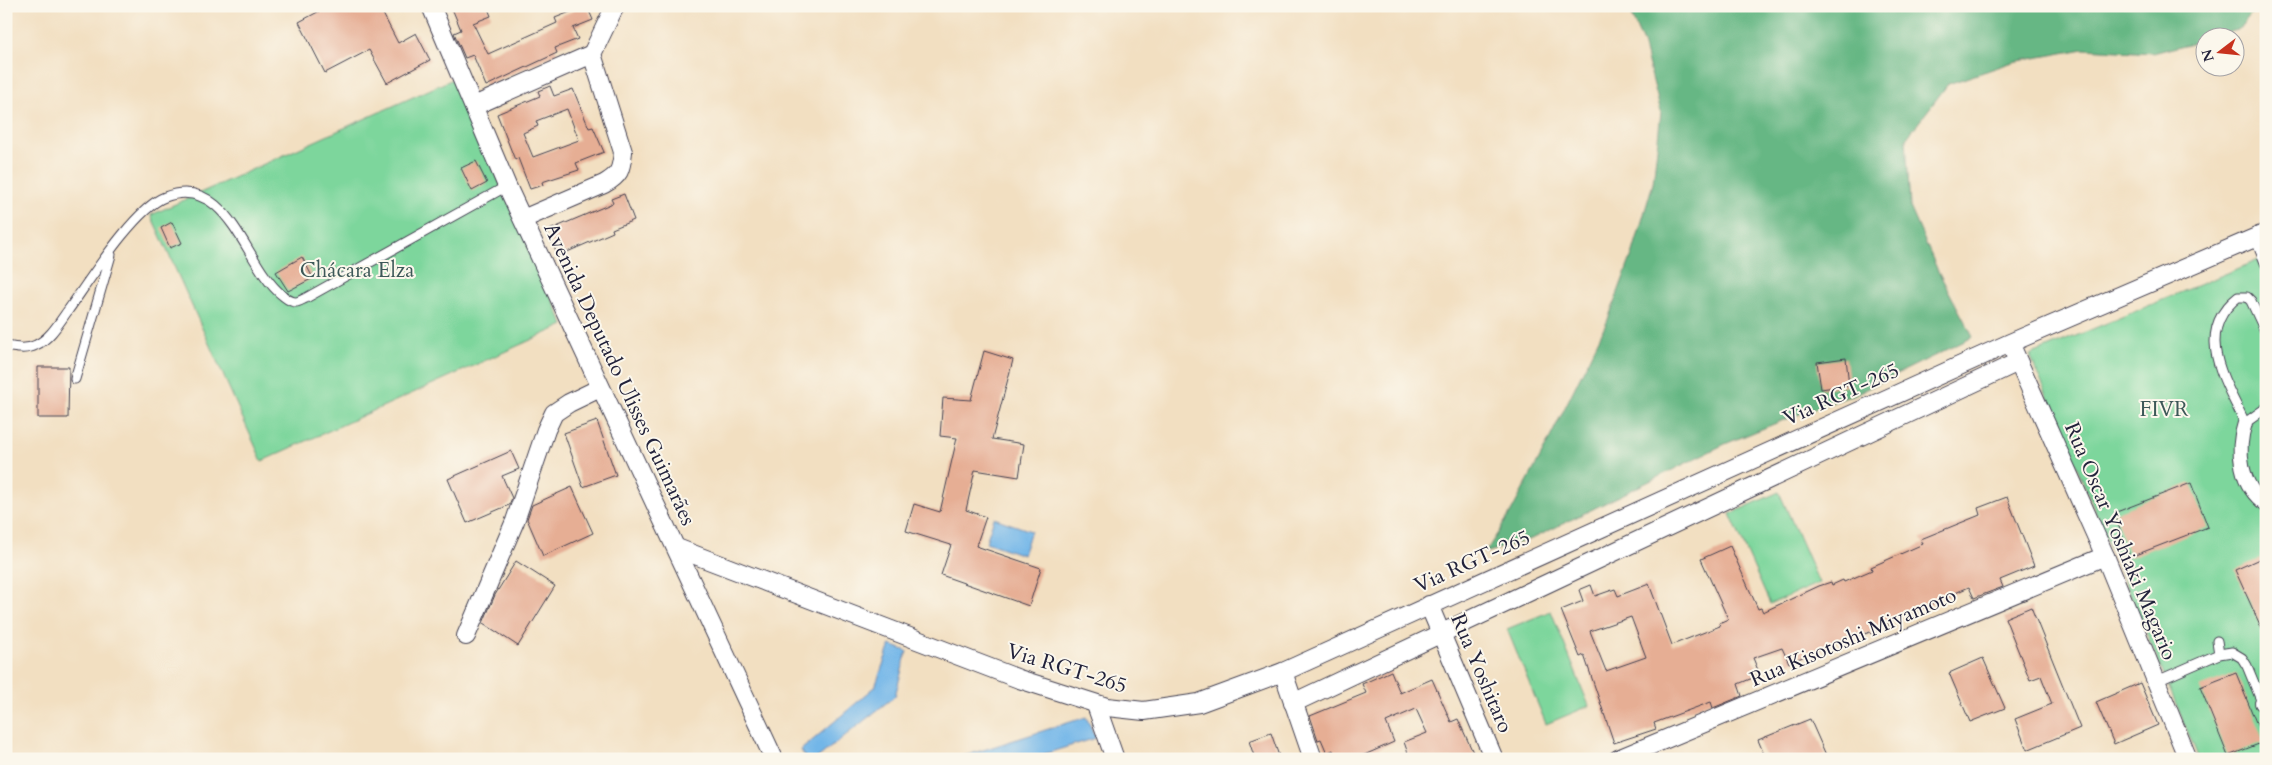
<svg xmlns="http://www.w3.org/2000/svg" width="2272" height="765" font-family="Cardo,serif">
  <rect width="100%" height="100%" fill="#fbf7ec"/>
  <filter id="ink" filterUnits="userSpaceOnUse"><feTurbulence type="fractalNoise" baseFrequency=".02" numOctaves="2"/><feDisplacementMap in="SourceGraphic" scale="10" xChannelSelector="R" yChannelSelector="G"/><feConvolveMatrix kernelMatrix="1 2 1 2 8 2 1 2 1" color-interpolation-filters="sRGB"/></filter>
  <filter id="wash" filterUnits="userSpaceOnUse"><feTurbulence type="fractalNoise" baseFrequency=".0096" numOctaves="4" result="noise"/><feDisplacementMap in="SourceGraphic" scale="20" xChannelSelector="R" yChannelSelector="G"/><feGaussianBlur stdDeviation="1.12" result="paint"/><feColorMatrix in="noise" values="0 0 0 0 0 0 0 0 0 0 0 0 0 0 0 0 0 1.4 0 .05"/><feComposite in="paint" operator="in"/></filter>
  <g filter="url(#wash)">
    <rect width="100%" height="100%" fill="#f2dfc1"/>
    <g fill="#7dd69c" stroke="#507c6c">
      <path d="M453 79 564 325 262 461 151 215Z"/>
      <path d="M2266 257V759H2199L2030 355Z"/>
      <path d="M1779 492 1819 583 1770 604 1730 514Z"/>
      <path d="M1551 611 1589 706 1546 724 1507 629Z"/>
    </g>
    <path fill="#66b784" stroke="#446c60" d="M1627 6H2257L2238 30 2204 38V40L2153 53 2084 49 2013 62 1948 84 1906 139 1910 207 1938 271 1973 337 1856 394 1791 417 1725 444 1534 538 1485 553 1510 514 1543 452 1607 322 1633 252 1653 183 1661 112 1643 43Z"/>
    <g fill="#72b6e8" stroke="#4a6c92">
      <path d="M994 518 1031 531 1023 555 986 542Z"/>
      <path d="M890 645 907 651 895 696 816 759H806L801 750 875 687Z"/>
      <path d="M1086 717 1096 738 1028 759H955Z"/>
    </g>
    <g id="blocks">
      <g fill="#e6ae94" fill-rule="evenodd">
        <path d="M329 6H379L398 43 416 33 430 60 387 83 369 50 325 73 299 22Z"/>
        <path d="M451 6H487L491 16 473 23 488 54 557 23 555 18 575 10 573 6H587L593 20 573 28 578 39 555 48 557 53 486 86 473 55 465 58 454 33 461 30Z"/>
        <path d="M550 86 554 96 573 89 589 128 593 127 604 152 576 163 579 170 542 182 543 185 530 189 518 158 515 160 497 114 540 96 538 91ZM567 109 579 140 533 157 523 133 538 126 536 121Z"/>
        <path d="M476 161 487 183 472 191 461 168Z"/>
        <path d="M624 194 634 220 612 229 613 232 558 256 547 231 613 203 611 199Z"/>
        <path d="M172 222 182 243 170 248 161 228Z"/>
        <path d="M302 257 313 278 288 291 276 272Z"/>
        <path d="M984 351 1013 360 992 439 1024 444 1019 477 975 470 966 510 986 517 976 546 1041 568 1029 606 941 575 951 545 906 531 914 504 940 512 957 438 940 436 943 398 971 400Z"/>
        <path d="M1846 358 1849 385 1821 389 1817 362Z"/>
        <path d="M38 367H69L68 418H38Z"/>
        <path d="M597 421 616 475 583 487 564 433Z"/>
        <path d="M511 451 519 469 502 476 512 498 509 505 467 523 448 479Z"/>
        <path d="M2191 483 2208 527 2130 557 2114 513Z"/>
        <path d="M572 487 593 533 543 556 527 519 532 505Z"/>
        <path d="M2007 497 2034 566 2000 580 2003 587 1974 598 1969 587 1887 623 1889 626 1871 634 1870 632 1859 636 1858 633 1847 637 1789 663 1782 648 1753 658 1760 675 1738 684 1742 696 1713 708 1711 702 1654 723 1656 729 1614 743 1584 655 1580 657 1561 610 1583 601 1579 590 1591 585 1595 596 1615 589 1618 596 1649 584 1672 645 1720 626 1719 623 1728 619 1701 559 1730 546 1758 609 1761 608 1763 612 1819 586 1831 582 1832 585 1843 580 1844 582 1872 570 1871 567 1923 544 1921 539 1980 515 1978 508ZM1631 617 1646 657 1606 671 1590 631Z"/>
        <path d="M2266 556V638L2235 570Z"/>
        <path d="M516 561 555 586 518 646 483 623 495 595Z"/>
        <path d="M2031 607 2080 728 2027 750 2015 719 2052 704 2041 676 2030 680 2005 618Z"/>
        <path d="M1983 658 2005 708 1970 722 1949 673Z"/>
        <path d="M1391 671 1400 693 1432 679 1451 722 1458 719 1476 759H1410L1404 742 1427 733 1416 709 1386 722 1394 742 1355 759H1336L1333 750 1327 753 1321 739 1318 740 1310 716 1366 693 1362 684Z"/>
        <path d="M2236 673 2264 742 2228 756 2200 687Z"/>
        <path d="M2140 683 2158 725 2114 744 2096 702Z"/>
        <path d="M1810 719 1826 755 1818 759H1766L1758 740Z"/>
        <path d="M1271 733 1280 759H1255L1249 741Z"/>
      </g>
    </g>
  </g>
  <g filter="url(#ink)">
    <use href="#blocks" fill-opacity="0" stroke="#413e4f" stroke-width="1"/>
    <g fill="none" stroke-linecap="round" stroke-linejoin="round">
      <defs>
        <g id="service">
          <path d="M2255 238 2266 265"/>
          <path d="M2266 333 2251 301 2247 297H2238C2192 333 2226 382 2245 423L2266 408"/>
          <path d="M6 346C16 348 27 350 36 345 51 338 60 321 69 309 89 281 135 208 165 197 229 173 245 266 282 295 286 298 290 302 296 302 299 302 303 299 306 298L507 186"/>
          <path d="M75 379 111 255"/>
          <path d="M2217 641 2219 654"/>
          <path d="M2157 681 2219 654 2232 652 2242 658 2247 666 2266 712"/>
          <path d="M2265 759 2266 752"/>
        </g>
        <g id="pedestrian">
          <path d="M2245 423C2236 450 2240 486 2266 504"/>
          <path d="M2262 703 2266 702"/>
        </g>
        <g id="minor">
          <path d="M431 6 507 186 774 759"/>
          <path d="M474 106 592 54"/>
          <path d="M523 219 604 184C620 175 621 170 623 152L592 54 615 6"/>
          <path d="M2014 352 2105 556 2188 759"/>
          <path d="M677 548 1019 679 1107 707 1144 711 1199 703 1283 672 2010 343 2266 233"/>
          <path d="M1429 605 1494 759"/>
          <path d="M466 636 515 521 546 430 554 413 569 403 600 388"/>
          <path d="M1283 672 1313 759"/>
          <path d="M1293 703 2018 362"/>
          <path d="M1096 705 1115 759"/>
          <path d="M1618 759 2105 556"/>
        </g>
      </defs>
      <use href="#service" stroke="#413e4f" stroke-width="11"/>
      <use href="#pedestrian" stroke="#413e4f" stroke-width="16"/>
      <use href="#minor" stroke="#413e4f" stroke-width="20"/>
      <use href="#service" stroke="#fff" stroke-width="9"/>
      <use href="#pedestrian" stroke="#fff" stroke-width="14"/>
      <use href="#minor" stroke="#fff" stroke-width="18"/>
    </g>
  </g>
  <g text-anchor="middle" stroke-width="4" stroke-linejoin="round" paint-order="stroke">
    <g font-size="21" fill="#3d5858" stroke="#fbf7ec">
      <text x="357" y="277">Chácara Elza</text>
      <text x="2164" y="416">FIVR</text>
    </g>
    <g font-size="21" fill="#22223b" stroke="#fbf7ec">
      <text transform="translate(620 374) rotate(65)" y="7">Avenida Deputado Ulisses Guimarães</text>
      <text transform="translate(1841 394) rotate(-24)" y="7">Via RGT-265</text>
      <text transform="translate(2121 541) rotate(67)" y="7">Rua Oscar Yoshiaki Magario</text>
      <text transform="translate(1472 561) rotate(-24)" y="7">Via RGT-265</text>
      <text transform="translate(1853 637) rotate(-23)" y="7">Rua Kisotoshi Miyamoto</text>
      <text transform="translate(1067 668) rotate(17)" y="7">Via RGT-265</text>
      <text transform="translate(1482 673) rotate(67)" y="7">Rua Yoshitaro</text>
    </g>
  </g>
  <rect width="2272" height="765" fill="none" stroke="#fbf7ec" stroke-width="25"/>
  <g transform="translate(2220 52) rotate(254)"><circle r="24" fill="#fbf7ec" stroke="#a4a2a5"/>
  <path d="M0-4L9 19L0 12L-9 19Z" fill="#c8321e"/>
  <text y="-8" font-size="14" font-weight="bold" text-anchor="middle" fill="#22223b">N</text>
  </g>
</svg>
